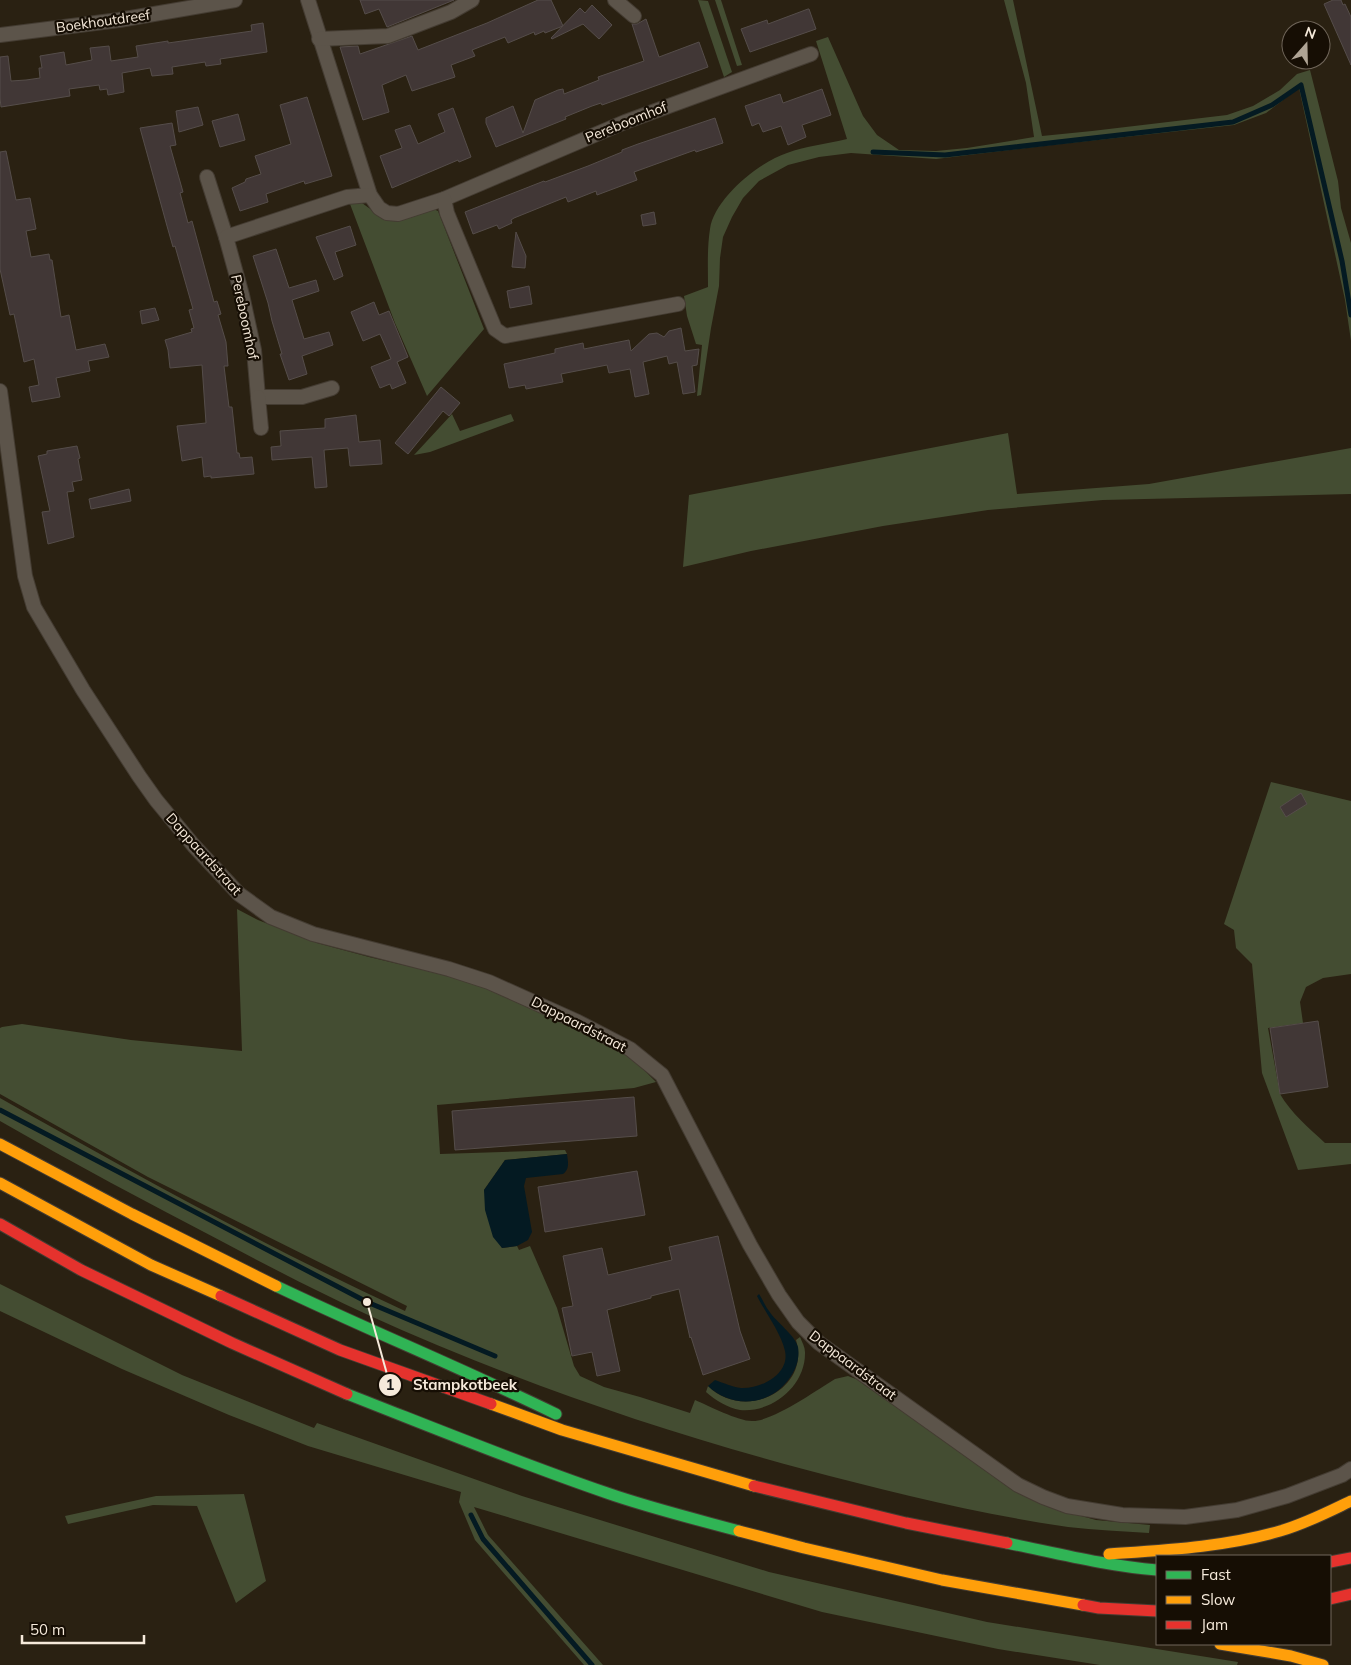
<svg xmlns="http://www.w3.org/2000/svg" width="1351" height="1665" font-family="Mulish,sans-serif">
  <rect width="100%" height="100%" fill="#2a2112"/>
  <g fill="#444d32">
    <path d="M698 0 708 1 732 72 724 77Z"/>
    <path d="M715 0H721L742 65 737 66Z"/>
    <path d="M1004 0H1013L1042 136 1092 131 1227 115 1253 106 1280 90 1297 74 1310 70 1338 181 1341 208 1351 243V341L1345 300 1299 88 1266 113 1234 125 1052 145 936 159 851 153 819 157 788 165 759 181 743 198 732 217 723 237 720 258 719 286 711 328 701 395 697 396 702 345 696 344 687 316 684 296 708 287C708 268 707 248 710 229 714 199 759 162 787 153 806 146 827 144 847 139L816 41 828 37 863 116 877 135 899 150 936 151 967 148 1034 137 1026 83Z"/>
    <path d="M362 203C395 227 395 223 431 208L438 211 484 329 427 396 395 323 350 204Z"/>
    <path d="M452 414 460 431 511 414 514 421 430 452 414 455Z"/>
    <path d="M1008 433 1017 494 1149 484 1351 448V494L1103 500 988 510 883 526 751 551 683 567 689 495Z"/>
    <path d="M1271 782 1351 801V974L1323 978 1306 987 1300 1002 1303 1023 1268 1028 1280 1094C1291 1113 1309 1128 1325 1143H1351V1164L1298 1170 1262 1073 1252 964 1236 948 1234 930 1224 924Z"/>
    <path d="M237 909 258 920 317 943 369 957 454 977 495 990 595 1036 634 1060 656 1082 634 1088 437 1105 440 1154 565 1150 567 1154 505 1160 484 1190 502 1248 517 1246 519 1250 530 1246 557 1308 574 1366 580 1376 604 1387 640 1397 690 1413 695 1400C709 1406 740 1422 753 1421 773 1421 817 1390 835 1379L848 1376 856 1379 1015 1490 1048 1507 1096 1520 1150 1525 1149 1533C1122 1531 1095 1530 1068 1527 979 1514 890 1492 803 1469 653 1429 507 1378 366 1314 318 1292 270 1267 223 1242 148 1203 73 1163 0 1121V1098C133 1173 266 1247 405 1311L407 1306 148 1177 0 1094V1028L2 1027 22 1024 131 1040 242 1051Z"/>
    <path d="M0 1284 182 1375 314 1428 317 1423 522 1496 769 1572 987 1622 1238 1662 1237 1665H1100L998 1649 822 1612 474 1507 488 1535 603 1665H584L475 1540 459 1502 461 1492 308 1446 229 1415 122 1369 0 1311Z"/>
    <path d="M800 1337C802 1342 805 1347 805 1352 806 1385 773 1413 740 1410 728 1408 715 1400 706 1392L708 1386C744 1422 811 1390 796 1340Z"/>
    <path d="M244 1494 266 1581 236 1603 197 1506 153 1505 68 1524 65 1516 156 1496Z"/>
  </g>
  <g fill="#041a22">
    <path d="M567 1154C568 1162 570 1169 563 1174L526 1178 524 1186 532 1232 528 1240 517 1246 502 1248 493 1237 485 1210 484 1190 505 1160Z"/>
    <path d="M759 1294C763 1300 765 1306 769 1311 776 1322 795 1335 798 1347 800 1358 796 1370 789 1379 770 1406 732 1409 708 1386L715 1380C724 1383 732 1387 741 1388 761 1389 790 1374 785 1351 781 1333 765 1312 757 1296Z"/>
  </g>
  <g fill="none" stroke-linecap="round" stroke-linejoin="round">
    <g stroke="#041a22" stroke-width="5">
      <path d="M873 152 945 155 1233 122 1272 105 1301 85 1342 261 1351 315"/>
      <path d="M0 1110 367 1302 495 1356"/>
      <path d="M471 1515 483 1539 592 1665"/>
    </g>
  </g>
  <g fill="#413736" stroke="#554d4a">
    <path d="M360 0H454L387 27 379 9 365 14Z"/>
    <path d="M538 0H551L563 26 545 33 544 31 535 35 534 32 508 43 505 37 472 50 475 56 451 65 455 77 412 91 406 75 382 85 389 112 363 120 340 47 358 46 360 54 412 36 418 50 487 23Z"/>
    <path d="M1333 0H1341L1343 5 1345 4 1351 17V65L1324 4Z"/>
    <path d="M592 5 612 25 599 39 583 24 552 39 551 38 580 8 585 13Z"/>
    <path d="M808 9H809L816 29 750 52 741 29 767 20 768 24Z"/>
    <path d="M646 19 659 57 699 42 708 67 602 105 601 103 592 106 565 117 566 119 496 147 486 123V118L513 106 523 133 535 100 558 90 563 89 564 94 599 80 598 77 644 61 632 24H637Z"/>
    <path d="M263 23 267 52 220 59 221 64 206 66 205 62 172 67 173 74 152 76 150 68 122 73 124 92 108 95 107 89 100 90 99 85 69 89 70 96 1 107 0 98V57L8 56 11 81 26 80 40 78 39 68H42L40 56 64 52 66 65 92 60 90 48 109 46 111 61 138 57 136 46 168 41V43L252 31 251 25Z"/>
    <path d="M822 89 831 115 802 125 806 137 788 145 781 126 763 132 759 123 752 126 745 106 780 94 783 103Z"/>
    <path d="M307 97 332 176 305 184 304 181 266 194 268 202 240 211 232 188 245 182 246 179 261 174 255 156 291 144 280 105Z"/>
    <path d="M198 107 203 125 179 132 176 111Z"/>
    <path d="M453 108 471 157 459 162 458 160 392 188 380 156 402 148 395 130 410 125 418 144 445 132 438 114Z"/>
    <path d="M238 114 245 140 220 147 212 121Z"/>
    <path d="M715 118 723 143 696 152 695 150 634 172 637 180 597 195 596 191 568 202 566 197 514 218 511 220 512 223 499 229 497 225 473 234 465 212 544 181 545 182 588 166 622 152V150L638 144Z"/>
    <path d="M172 123 176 145 170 146 183 192 180 193 188 223 192 221 214 302 217 301 221 314 218 315 226 342 228 366H224L229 407H232L237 453H239L240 458 252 457 254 474 211 478V476L204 477 202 457 182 461 177 426 206 423 202 365 170 368 168 350 165 340 192 332 191 329 194 328 189 310 193 309 175 246 173 247 167 226 140 128Z"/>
    <path d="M6 151 16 200 30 198 36 229 26 231 31 257 49 254 50 260H52L61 317 69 315 76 350 105 344 109 357 88 361 90 371 56 378 60 397 32 402 29 387 39 385 34 359 24 362 14 314 10 315 0 269V152Z"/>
    <path d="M654 212 656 224 643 226 641 215Z"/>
    <path d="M350 226 356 245 335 252 343 276 334 280 316 237Z"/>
    <path d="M516 232 526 256 525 268 512 267Z"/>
    <path d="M276 249 289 288 316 280 319 291 292 300 304 339 329 332 333 345 302 356 307 374 289 380 280 354H282L272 321 268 303 253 256Z"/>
    <path d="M529 286 532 304 510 308 507 291Z"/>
    <path d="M374 302 379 315 389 311 408 357 397 362 406 383 392 389 390 384 380 388 371 367 391 359 380 334 363 341 351 312Z"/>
    <path d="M155 308 159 320 142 324 140 311Z"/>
    <path d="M681 328 685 351 699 349 697 365 692 366 695 392 683 394 677 362 669 364 667 356 643 362 649 394 635 397 630 369 609 373 607 365 561 374 563 382 526 389 525 385 509 388 504 364 555 353V349L583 343 584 349 629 340 631 351 649 334 657 333 664 337 669 331Z"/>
    <path d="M441 387 460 403 449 416 443 411 408 454 395 443Z"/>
    <path d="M356 415 359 442 380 440 382 464 350 466 348 448 324 450 327 487 315 488 312 457 272 460 271 447 281 446 280 431 325 428V419Z"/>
    <path d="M77 446 80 458 78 459 82 480 72 482 74 491 67 492 74 537 48 544 42 512 50 511 38 456 47 454V451Z"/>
    <path d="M129 489 131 501 91 509 89 499Z"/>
    <path d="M1301 793 1307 804 1286 817 1280 807Z"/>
    <path d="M1318 1021 1328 1087 1280 1094 1270 1028Z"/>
    <path d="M634 1097 637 1136 455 1150 452 1111Z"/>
    <path d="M637 1171 645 1215 545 1232 538 1187Z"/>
    <path d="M718 1236 740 1331 750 1359 703 1375 691 1337 690 1338 679 1289 651 1296V1298L607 1310 620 1371 597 1376 592 1352 572 1356 562 1308 573 1306 563 1256 602 1248 608 1275 672 1260 669 1247Z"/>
  </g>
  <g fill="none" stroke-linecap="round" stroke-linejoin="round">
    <defs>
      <g id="street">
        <path d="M308 0 370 195 379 208 387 213 398 214 444 199 625 122 811 54"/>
        <path d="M615 0 634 16"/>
        <path d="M0 35 119 20 235 0"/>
        <path d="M319 39 388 36 451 12 472 0"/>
        <path d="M207 177 226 237"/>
        <path d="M444 199 447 213 495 329 505 336 678 304"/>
        <path d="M332 388 302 397H258L254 350 242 295 226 237 347 197 370 195"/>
        <path d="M0 391 25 576 34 607 83 690 139 776 156 800 194 846 239 894 271 917 313 934 449 969 489 982 578 1022 630 1049 662 1075 750 1245 779 1295 798 1322 819 1343 1018 1485 1043 1497 1067 1506 1122 1515 1185 1517 1237 1510 1287 1496 1342 1475 1351 1469"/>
        <path d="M258 397 261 428"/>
      </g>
      <g id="fast">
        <path d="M276 1286C368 1330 464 1369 556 1414"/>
        <path d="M347 1394C434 1428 519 1463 607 1493 650 1508 695 1519 739 1531"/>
        <path d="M1007 1543C1056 1553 1107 1566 1157 1570"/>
      </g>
      <g id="slow">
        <path d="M0 1144 132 1214 276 1286"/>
        <path d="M0 1183 151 1265 221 1296"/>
        <path d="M491 1404 562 1430 754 1486"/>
        <path d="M739 1531 804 1548 942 1580 1083 1605"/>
        <path d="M1109 1554C1166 1550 1225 1547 1280 1531 1305 1524 1328 1512 1351 1501"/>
        <path d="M1220 1644 1291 1656 1323 1665"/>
      </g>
      <g id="jam">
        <path d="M0 1224 81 1270 232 1343 347 1394"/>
        <path d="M221 1296 340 1350 491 1404"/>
        <path d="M754 1486 906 1523 1007 1543"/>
        <path d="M1330 1562 1351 1558"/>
        <path d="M1330 1599 1351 1594"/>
        <path d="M1083 1605 1099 1608 1157 1611"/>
      </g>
    </defs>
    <use href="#street" stroke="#443c32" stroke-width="16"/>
    <use href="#fast" stroke="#443c32" stroke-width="13"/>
    <use href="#slow" stroke="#443c32" stroke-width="13"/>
    <use href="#jam" stroke="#443c32" stroke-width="13"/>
    <use href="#street" stroke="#5c544a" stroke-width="14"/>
    <use href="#fast" stroke="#30b455" stroke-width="11"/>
    <use href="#slow" stroke="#ff9f0a" stroke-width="11"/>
    <use href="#jam" stroke="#e5322d" stroke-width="11"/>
  </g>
  <g text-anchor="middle" stroke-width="4.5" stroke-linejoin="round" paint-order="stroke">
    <g font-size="14" fill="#f6eadb" stroke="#160e04">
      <text transform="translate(103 21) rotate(-8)" y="5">Boekhoutdreef</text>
      <text transform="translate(626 122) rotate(-22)" y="5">Pereboomhof</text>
      <text transform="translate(245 317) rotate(78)" y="5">Pereboomhof</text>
      <text transform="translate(204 854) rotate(48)" y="5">Dappaardstraat</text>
      <text transform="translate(579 1024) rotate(27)" y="5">Dappaardstraat</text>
      <text transform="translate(853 1365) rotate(37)" y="5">Dappaardstraat</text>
    </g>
  </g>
  <path fill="none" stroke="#f6eadb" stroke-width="2" d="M367 1302L390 1385"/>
  <g fill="#f6eadb" stroke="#160e04" stroke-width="2">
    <circle cx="367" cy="1302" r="5"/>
    <circle cx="390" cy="1385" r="12"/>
  </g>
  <g font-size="15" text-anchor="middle" font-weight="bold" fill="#111">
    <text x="390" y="1390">1</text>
  </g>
  <g font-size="15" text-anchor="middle" font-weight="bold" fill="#f6eadb" stroke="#160e04" stroke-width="4.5" stroke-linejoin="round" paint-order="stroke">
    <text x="465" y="1390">Stampkotbeek</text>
  </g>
  <rect x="1156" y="1555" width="175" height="90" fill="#160e04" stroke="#70665a"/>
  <rect x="1166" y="1571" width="25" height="8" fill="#30b455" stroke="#70665a"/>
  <text x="1201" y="1580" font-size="15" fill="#f6eadb">Fast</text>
  <rect x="1166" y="1596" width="25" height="8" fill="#ff9f0a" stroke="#70665a"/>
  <text x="1201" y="1605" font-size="15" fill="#f6eadb">Slow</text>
  <rect x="1166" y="1621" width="25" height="8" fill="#e5322d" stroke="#70665a"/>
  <text x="1201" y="1630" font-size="15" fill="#f6eadb">Jam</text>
  <g transform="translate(1306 45) rotate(20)"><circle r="24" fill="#160e04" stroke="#70665a"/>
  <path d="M0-4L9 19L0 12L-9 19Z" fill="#afa495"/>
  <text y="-8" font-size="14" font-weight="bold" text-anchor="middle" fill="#f6eadb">N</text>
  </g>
  <path d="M22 1635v8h122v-8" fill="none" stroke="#f6eadb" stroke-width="2.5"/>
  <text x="30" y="1635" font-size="15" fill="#f6eadb" stroke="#160e04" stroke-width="4" paint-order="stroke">50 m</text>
</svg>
